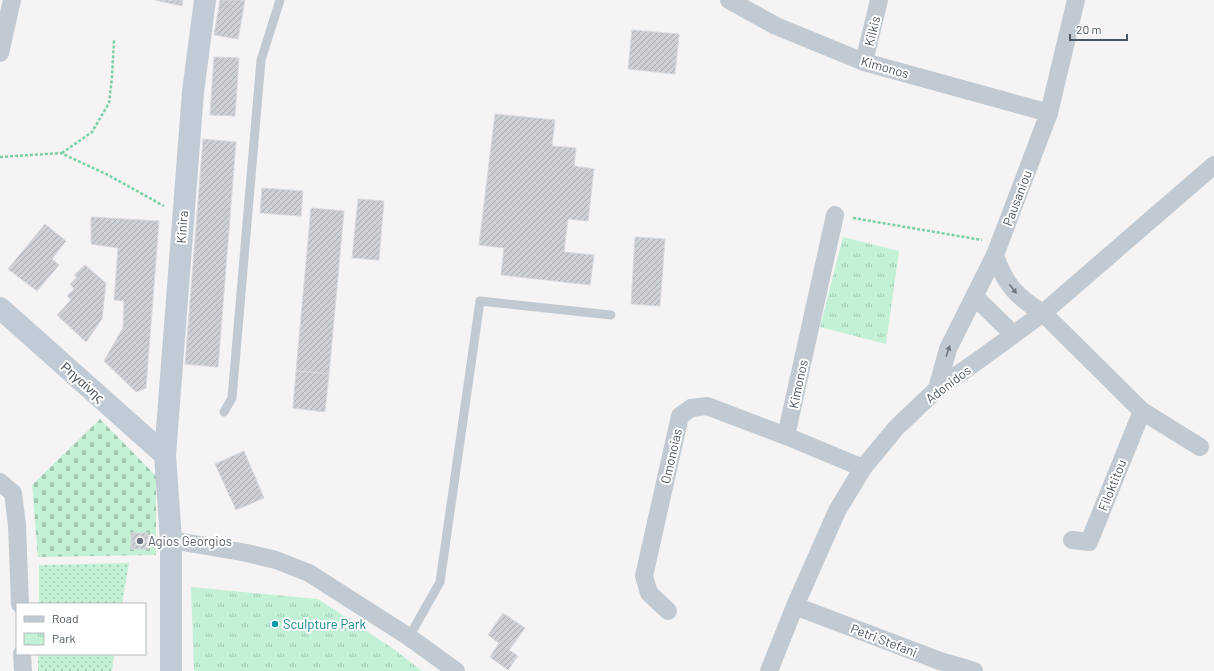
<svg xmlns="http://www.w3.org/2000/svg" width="1214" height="671" font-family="Barlow,sans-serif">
  <defs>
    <pattern id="grass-dots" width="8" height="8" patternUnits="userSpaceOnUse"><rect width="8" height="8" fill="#c3f1d5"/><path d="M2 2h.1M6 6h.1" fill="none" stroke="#a0c6b0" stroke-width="1.8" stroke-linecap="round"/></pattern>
    <pattern id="cemetery-stones" width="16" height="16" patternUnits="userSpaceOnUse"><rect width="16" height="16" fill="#c3f1d5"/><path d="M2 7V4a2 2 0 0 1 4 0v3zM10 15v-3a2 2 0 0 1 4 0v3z" fill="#a0c6b0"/></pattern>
    <pattern id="park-tufts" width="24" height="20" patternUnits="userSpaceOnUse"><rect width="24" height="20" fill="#c3f1d5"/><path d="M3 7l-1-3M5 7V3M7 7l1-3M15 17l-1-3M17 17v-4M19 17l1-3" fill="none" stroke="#a0c6b0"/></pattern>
    <pattern id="building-hatch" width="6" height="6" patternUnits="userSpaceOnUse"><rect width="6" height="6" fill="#cdcfd5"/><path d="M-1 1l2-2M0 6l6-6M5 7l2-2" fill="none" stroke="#a8abb0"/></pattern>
  </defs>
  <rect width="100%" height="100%" fill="#f5f3f3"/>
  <g fill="url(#grass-dots)">
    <path d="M129 563 122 604H39V565Z"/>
    <path d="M38 654H114L112 671H38Z"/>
  </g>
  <path fill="url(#cemetery-stones)" d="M100 419 156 476V555L38 557 32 485Z"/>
  <g fill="url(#park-tufts)">
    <path d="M843 237 899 251 886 344 820 327Z"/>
    <path d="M191 587 318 599 395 650 422 671H194Z"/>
  </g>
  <g fill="url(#building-hatch)" stroke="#d7d9de">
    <path d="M155 0H183L182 6Z"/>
    <path d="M220 0H245L238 39 214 35Z"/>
    <path d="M632 30 679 34 675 74 628 69Z"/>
    <path d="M214 57 239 58 235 116 210 115Z"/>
    <path d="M495 114 555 120 552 146 576 148 574 166 594 169 588 221 568 219 564 252 594 255 590 285 501 275 504 248 479 245Z"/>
    <path d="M203 139 236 142 218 367 185 364Z"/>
    <path d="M262 188 303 191 301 216 260 213Z"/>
    <path d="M358 199 384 201 379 260 352 258Z"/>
    <path d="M311 208 344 211 329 374 296 371Z"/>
    <path d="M91 217 159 221 146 388 136 392 104 361 123 328 124 301 114 300 118 248 91 244Z"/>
    <path d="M45 224 66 241 52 259 59 265 37 291 8 269Z"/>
    <path d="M635 237 665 239 660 306 631 304Z"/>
    <path d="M85 265 106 283 102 319 86 342 57 315 71 300 67 296 74 289 70 284 77 277 74 275Z"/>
    <path d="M296 371 329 374 325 412 293 408Z"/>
    <path d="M244 451 264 498 236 510 215 464Z"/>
    <rect x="131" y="533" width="17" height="16"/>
    <path d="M503 613 525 628 509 650 518 656 508 670 490 657 499 643 488 635Z"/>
  </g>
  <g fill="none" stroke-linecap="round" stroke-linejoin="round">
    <g stroke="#7ad0a6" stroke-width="2.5" stroke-dasharray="3 2" stroke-linecap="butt">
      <path d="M62 153 92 132 109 103 112 77 114 40"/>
      <path d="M0 157 61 153 108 175 164 206"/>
      <path d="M853 218 982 240"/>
    </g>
    <g stroke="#c1cad2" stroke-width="9">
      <path d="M224 412 232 398 261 60 280 0"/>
      <path d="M409 637 440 582 480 301 611 315"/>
    </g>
    <g stroke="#c1cad2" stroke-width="18">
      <path d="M729 0 776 26 864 62 1049 113"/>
      <path d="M0 53 12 0"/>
      <path d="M864 62 879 0"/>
      <path d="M995 255C1005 285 1017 297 1043 313L1142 411 1200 447"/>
      <path d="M975 297 1013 334"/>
      <path d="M937 389 948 349 995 255 1049 113 1076 0"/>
      <path d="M786 436 835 215"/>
      <path d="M0 482 13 493 17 525 20 604"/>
      <path d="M171 540 247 553 276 560 309 573 409 637 456 671"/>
      <path d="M1072 540 1089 542 1142 411"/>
      <path d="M795 606 940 661 974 671"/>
      <path d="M668 611 649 593 644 576 680 416 691 408 707 406 786 436 863 468"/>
      <path d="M22 654 23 671"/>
      <path d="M769 671 795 606 837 511 863 468 896 428 937 389 976 362 1043 313 1214 165"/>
    </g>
    <g stroke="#c1cbd6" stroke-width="22">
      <path d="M0 308 165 455"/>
      <path d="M171 671V540L165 455 193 92 205 0"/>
    </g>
  </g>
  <defs><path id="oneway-solid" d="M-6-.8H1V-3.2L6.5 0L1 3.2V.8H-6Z"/></defs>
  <g fill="#6e7983">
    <use href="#oneway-solid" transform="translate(1013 289) rotate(52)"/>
    <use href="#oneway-solid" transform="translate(948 351) rotate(-71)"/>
  </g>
  <circle fill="#6b7280" stroke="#fff" stroke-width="1.5" cx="140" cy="541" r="4"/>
  <circle fill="#0f9aa8" stroke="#fff" stroke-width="1.5" cx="275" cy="624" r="4"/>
  <g text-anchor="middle" stroke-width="4" stroke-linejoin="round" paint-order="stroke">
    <g font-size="13" fill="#4a5661" stroke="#fff">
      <text transform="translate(872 31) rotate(-76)" y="5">Kilkis</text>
      <text transform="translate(885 67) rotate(16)" y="5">Kimonos</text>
      <text transform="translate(1017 198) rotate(-69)" y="5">Pausaniou</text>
      <text transform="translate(182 227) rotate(-86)" y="5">Kinira</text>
      <text transform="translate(83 382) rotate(42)" y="5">Ρηγαίνης</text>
      <text transform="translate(798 384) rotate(-78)" y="5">Kimonos</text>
      <text transform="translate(948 384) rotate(-37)" y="5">Adonidos</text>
      <text transform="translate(671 456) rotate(-77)" y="5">Omonoias</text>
      <text transform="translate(1112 485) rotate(-68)" y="5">Filoktitou</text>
      <text transform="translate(884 640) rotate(21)" y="5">Petri Stefani</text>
    </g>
    <g font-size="13" fill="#5b616d" stroke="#fff" text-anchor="start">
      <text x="148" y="546">Agios Georgios</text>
    </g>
    <g font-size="13" fill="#0d838f" stroke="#fff" text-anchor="start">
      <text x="283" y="629">Sculpture Park</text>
    </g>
  </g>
  <rect x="16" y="603" width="130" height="52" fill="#ffffff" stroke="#b7bbc0"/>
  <rect x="24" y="616" width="20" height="6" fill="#c1cbd6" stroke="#b7bbc0"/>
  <text x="52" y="623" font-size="12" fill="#4a5661">Road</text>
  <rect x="24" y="633" width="20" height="12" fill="url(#park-tufts)" stroke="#b7bbc0"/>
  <text x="52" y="643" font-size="12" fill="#4a5661">Park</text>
  <path d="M1070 34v6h57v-6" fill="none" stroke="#4a5661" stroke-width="2"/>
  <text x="1076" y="34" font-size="12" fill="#4a5661" stroke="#ffffff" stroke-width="3" paint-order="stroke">20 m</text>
</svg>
